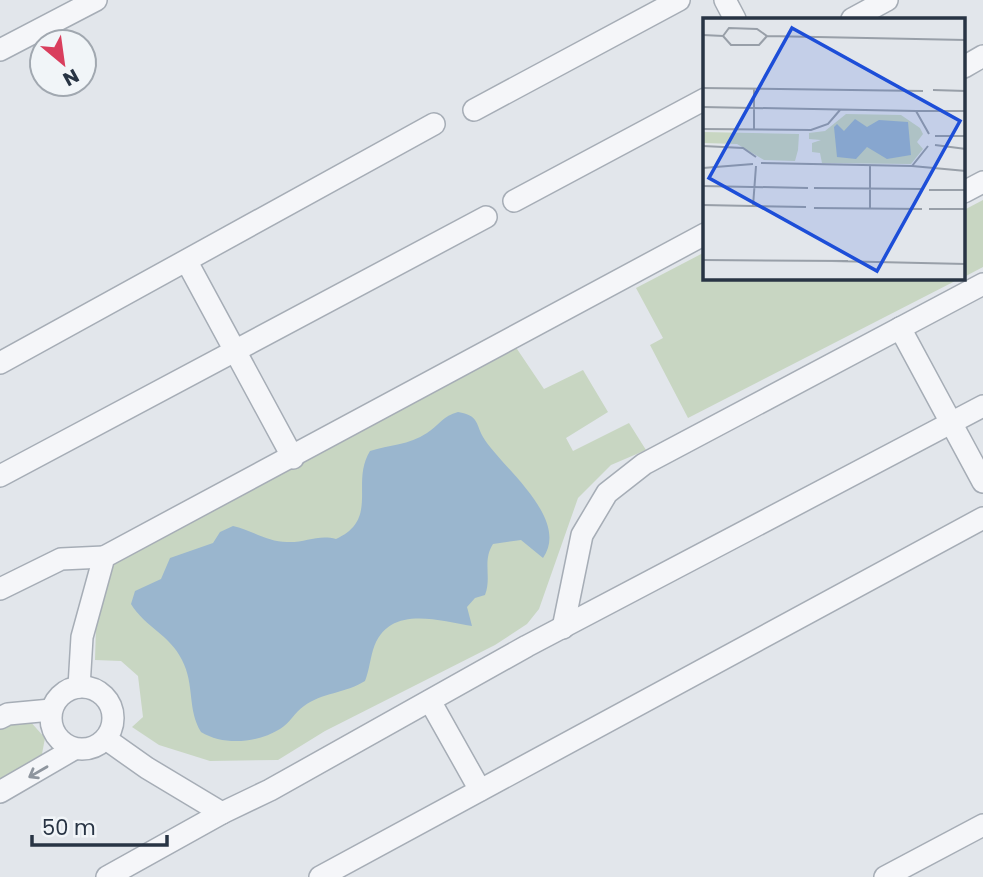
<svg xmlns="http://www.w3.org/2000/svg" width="983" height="877" font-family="Poppins,sans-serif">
  <rect width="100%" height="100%" fill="#e2e6eb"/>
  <g fill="#c8d6c2">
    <path d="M983 200V267L964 277V210Z"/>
    <path d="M705 252V278H961L688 418 650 345 663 338 636 288Z"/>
    <path d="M515 346 544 389 583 370 608 412 566 438 573 451 629 423 646 450 611 465 578 498 539 609 527 624 495 645 325 731 278 760 210 761 159 745 132 727 143 717 138 676 121 661 95 660 96 626 112 565Z"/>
    <path d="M28 719 45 738 42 754 0 780V726Z"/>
  </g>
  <path fill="#9ab6ce" d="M458 412C479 416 475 422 483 437 500 466 571 518 543 558L521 540 493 544C482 561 492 577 485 595L475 598 467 607 472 626C437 620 387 604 373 650 370 660 369 671 365 681 346 693 321 693 304 706 295 712 290 723 280 729 257 743 224 746 201 732 187 709 195 685 182 660 170 635 145 627 131 604L135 591 161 579 170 558 213 543 220 532 233 526C251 530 268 542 287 542 305 543 318 534 336 539 380 519 350 483 370 451 389 445 409 445 427 433 439 425 443 416 458 412Z"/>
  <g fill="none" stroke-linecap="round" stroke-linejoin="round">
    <defs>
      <g id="street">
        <path d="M725 0 735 19"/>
        <path d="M852 19 887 0"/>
        <path d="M0 50 96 0"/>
        <path d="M964 67 983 56"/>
        <path d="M474 110 679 0"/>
        <path d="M964 192 983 182"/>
        <path d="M514 201 705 99"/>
        <path d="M187 262 293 458"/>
        <path d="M900 328 983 482"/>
        <path d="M0 363 434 124"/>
        <path d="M0 476 486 217"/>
        <path d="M0 589 61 559 104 557"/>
        <path d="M563 628 582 535 607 493 644 464 983 284"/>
        <circle cx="82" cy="718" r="31"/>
        <path d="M79 687 82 637 104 557 705 234"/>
        <path d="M430 701 480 790"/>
        <path d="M0 718 8 714 51 710"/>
        <path d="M106 739 147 768 222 813 270 790 527 646 983 406"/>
        <path d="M0 792 74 749"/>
        <path d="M107 877 222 813"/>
        <path d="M320 877 983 518"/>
        <path d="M885 877 983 825"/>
      </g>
    </defs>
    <use href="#street" stroke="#a6adb6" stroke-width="24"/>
    <use href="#street" stroke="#f5f6f9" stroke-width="21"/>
  </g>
  <defs><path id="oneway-shaft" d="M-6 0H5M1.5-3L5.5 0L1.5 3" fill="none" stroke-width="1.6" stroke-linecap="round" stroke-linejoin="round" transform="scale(1.75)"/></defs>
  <use stroke="#8e959e" href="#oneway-shaft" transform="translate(38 772) rotate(150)"/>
  <g transform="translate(703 18)">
    <rect width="262" height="262" fill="#e2e6eb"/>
    <path d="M143 96 198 97 217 110 220 116 214 124 220 131 208 146 119 145 117 135 109 134V125L118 122 106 121V115L122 113ZM0 114 96 116 95 132 92 143 61 142 34 126 0 125Z" fill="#c8d6c2"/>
    <path d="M152 101 164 109 176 102 205 104 208 137 184 141 164 129 153 141 134 139 131 109 134 106 141 113Z" fill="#9ab6ce"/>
    <path fill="none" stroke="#989fa8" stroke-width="2" d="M0 17 20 18 26 10 54 11 64 18 263 22M20 18 28 27H56L64 18M0 70 220 73M230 72 263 73M0 89 213 93 226 116M213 93H263M0 111 108 112 125 106 137 92M51 111V71M232 118H263M232 127 263 131M0 128 40 130 53 139M58 145 209 148 225 128M209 148 263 153M0 150 50 146M0 168 105 170M111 170 220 171M226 172H263M0 187 103 189M50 188 53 148M111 190 219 191M167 190V147M226 191H263M0 242 145 243M129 243 263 246"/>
    <path fill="#1d4ed8" fill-opacity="0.15" stroke="#1d4ed8" stroke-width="3.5" d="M89 10 257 103 174 253 6 160Z"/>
    <rect width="262" height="262" fill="none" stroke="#283444" stroke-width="3.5"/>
  </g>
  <g transform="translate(63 63) rotate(151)"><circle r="33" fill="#f1f5f8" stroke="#a1a8b0" stroke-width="2"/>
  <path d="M0-5L12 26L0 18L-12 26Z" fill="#d93e5d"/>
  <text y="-10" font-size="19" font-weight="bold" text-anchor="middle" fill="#283444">N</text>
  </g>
  <path d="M32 835v10h135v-10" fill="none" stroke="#283444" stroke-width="3.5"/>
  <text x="42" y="835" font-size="21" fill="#283444" stroke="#f1f5f8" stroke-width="5" paint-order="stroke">50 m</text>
</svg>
